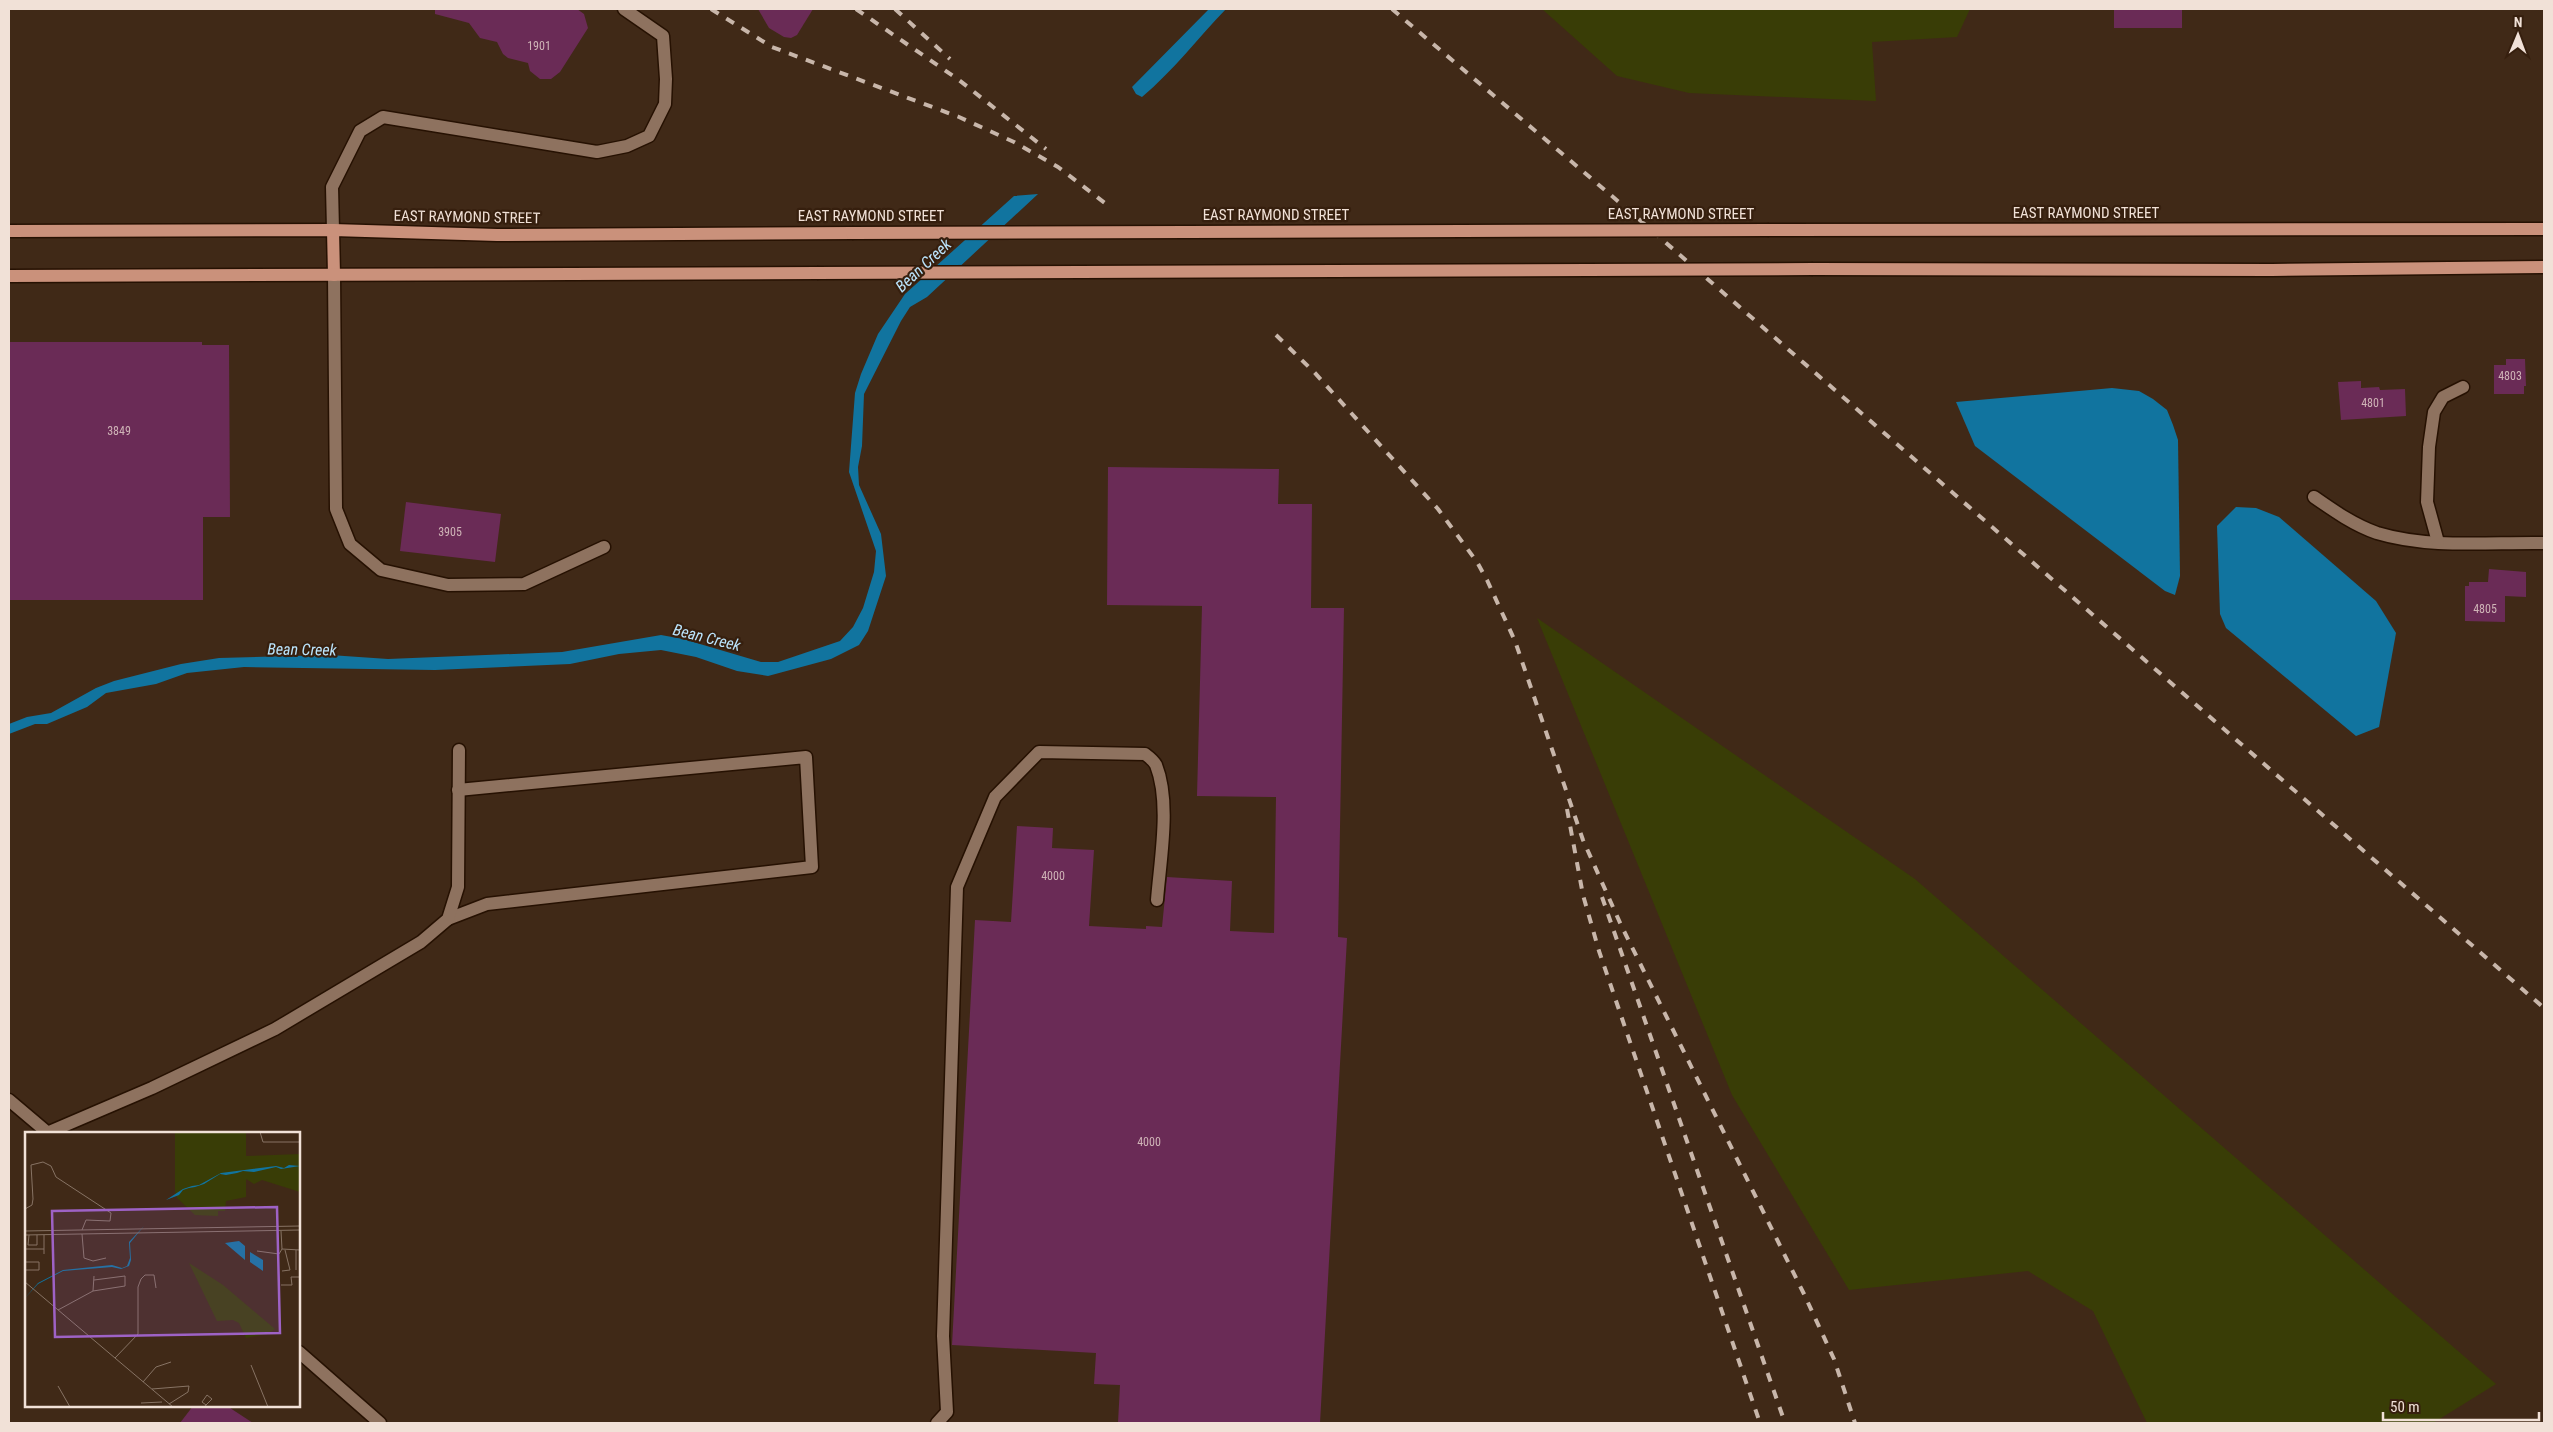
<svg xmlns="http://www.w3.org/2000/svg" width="2553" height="1432" font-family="'Roboto Condensed',sans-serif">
  <rect width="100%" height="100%" fill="#402917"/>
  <g fill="#393d06">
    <path d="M1542 9H1970L1957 37 1872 42 1876 101 1689 93 1617 76Z"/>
    <path d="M1537 618 1915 879 2496 1384 2433 1423H2147L2093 1311 2028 1271 1849 1290 1732 1095Z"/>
  </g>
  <g fill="#11749f">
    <path d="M1209 9H1226C1198 38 1173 71 1142 97L1136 94 1132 87Z"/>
    <path d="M1038 194 927 297 910 307 901 321 864 394 862 446 858 467 859 485 881 534 886 576 868 631 859 645 831 659 768 676 737 671 696 657 661 650 619 654 570 664 435 670 244 667 187 673 156 684 106 693 87 707 47 724H35L9 734V724L27 717 51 713 96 688 114 681 181 664 219 658 330 655 388 659 562 652 661 635 683 639 761 662H778L840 641 853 627 863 608 874 572 876 551 849 472 855 393 861 374 878 334 905 294 1014 196Z"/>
    <path d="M2112 388 2139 391 2153 399 2167 410 2173 425 2178 440 2180 576 2175 595 2165 591 1975 446 1956 402Z"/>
    <path d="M2236 507 2256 508 2279 517 2376 601 2396 633 2379 727 2356 736 2226 628 2220 614 2217 526Z"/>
  </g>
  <g fill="#6a2b56">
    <path d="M435 9H577L584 14 588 28 560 72 551 79H540L530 71 528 63 508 58 503 54 497 42 480 38 469 23 435 14Z"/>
    <path d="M758 9H813L797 35 791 38 784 37 769 28Z"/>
    <rect x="2114" y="9" width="68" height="19"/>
    <path d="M9 342H202V345H229L230 517H203V600H9Z"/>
    <path d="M2506 359H2525L2526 386H2524V394H2494V365H2506Z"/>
    <path d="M2361 381V388L2379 387 2380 390 2405 389 2406 416 2341 420 2338 382Z"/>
    <path d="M1108 467 1279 469 1278 504H1312L1311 608H1344L1338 937 1347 938 1320 1423H1118L1120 1385 1094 1384 1096 1353 952 1345 975 920 1011 922 1017 826 1053 828 1052 848 1094 850 1089 926 1146 929V926L1162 927 1167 877 1232 881 1230 931 1274 933 1276 797 1197 796 1202 606 1107 605Z"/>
    <path d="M406 502 501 514 495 562 400 551Z"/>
    <path d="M2489 569 2526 572V597L2505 596V622L2465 621V586H2469V582H2488Z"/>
    <path d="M193 1406H227L253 1423H180Z"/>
  </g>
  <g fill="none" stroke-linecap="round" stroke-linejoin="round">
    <defs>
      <g id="minor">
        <path d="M333 230 332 187 360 131 383 117 597 152 627 146 649 136 665 104 666 79 663 36 624 9"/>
        <path d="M334 275 336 509 350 544 381 570 448 585 524 584 604 547"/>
        <path d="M2314 497C2334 511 2354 525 2377 533 2430 549 2490 542 2544 543"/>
        <path d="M2438 542 2427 502 2429 447 2434 412 2443 397 2463 387"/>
        <path d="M448 919 487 904 812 867 806 757 458 790"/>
        <path d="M9 1100 48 1133"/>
        <path d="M47 1133 152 1088 275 1029 421 942 448 919 458 887 459 750"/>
        <path d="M299 1352 380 1423"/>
        <path d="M937 1423 947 1412 943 1336 957 887 995 797 1039 752 1145 754C1149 757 1154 761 1156 765 1171 803 1160 860 1157 900"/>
      </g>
      <g id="major">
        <path d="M333 230 334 275"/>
        <path d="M1769 230 2544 229"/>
        <path d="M9 231 333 230 497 235 852 233"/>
        <path d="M1813 269 2272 270 2544 267"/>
        <path d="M9 276 817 273"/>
      </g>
    </defs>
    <use href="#minor" stroke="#261102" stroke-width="15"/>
    <use href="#major" stroke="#261102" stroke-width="15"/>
    <use href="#minor" stroke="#8e725f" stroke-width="12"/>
    <use href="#major" stroke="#ca917b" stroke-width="12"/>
    <g stroke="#c8b6aa" stroke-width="4" stroke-dasharray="9 9" stroke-linecap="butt">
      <path d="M711 9 772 47 959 117 1014 142 1058 167 1110 207"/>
      <path d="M856 9 959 80 1046 149"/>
      <path d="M895 9 950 59"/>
      <path d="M1392 9 1626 208 2544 1008"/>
      <path d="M1276 335 1314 372 1438 509 1477 562 1487 580 1515 641 1583 840 1621 925 1804 1294 1834 1359 1855 1423"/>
      <path d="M1567 809 1583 895 1599 951 1760 1423"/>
      <path d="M1602 897 1785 1423"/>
    </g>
    <defs>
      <g id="major-bridge">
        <path d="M852 233 1769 230"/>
        <path d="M817 273 1813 269"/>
      </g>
    </defs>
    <use href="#major-bridge" stroke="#261102" stroke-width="15" stroke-linecap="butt"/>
    <use href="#major-bridge" stroke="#ca917b" stroke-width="12"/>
  </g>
  <g text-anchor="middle" stroke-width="4.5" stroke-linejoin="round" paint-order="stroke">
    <g font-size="12" fill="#cfb4b7">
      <text x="539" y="50">1901</text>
      <text x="2510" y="380">4803</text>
      <text x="2373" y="407">4801</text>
      <text x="119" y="435">3849</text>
      <text x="450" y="536">3905</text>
      <text x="2485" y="613">4805</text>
      <text x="1053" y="880">4000</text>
      <text x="1149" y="1146">4000</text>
    </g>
    <g font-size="15" fill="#f1e1d7" stroke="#361f0e">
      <text x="2086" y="218">EAST RAYMOND STREET</text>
      <text x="1681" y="219">EAST RAYMOND STREET</text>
      <text x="1276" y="220">EAST RAYMOND STREET</text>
      <text x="871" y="221">EAST RAYMOND STREET</text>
      <text transform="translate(467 217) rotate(1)" y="5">EAST RAYMOND STREET</text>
    </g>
    <g font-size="16" font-style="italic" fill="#bbe4fc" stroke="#361f0e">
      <text transform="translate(923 265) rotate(-43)" y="6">Bean Creek</text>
      <text transform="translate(707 637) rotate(14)" y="6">Bean Creek</text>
      <text transform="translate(302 649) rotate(1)" y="6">Bean Creek</text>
    </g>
  </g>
  <g transform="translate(25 1132)">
    <rect width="275" height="275" fill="#402917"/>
    <path d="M150 0H221V24L275 22V60L237 48 229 52 221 47V65L201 69 200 79H193V84L170 83 152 66 150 60ZM164 131 198 153 250 197 242 202 221 206 214 191 208 188 192 189Z" fill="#393d06"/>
    <path d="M264 33 275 34 256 37 251 35 229 40 218 39 212 41 201 43 195 42 179 52 170 55 164 56 158 58 154 63 141 68 158 57 167 54 174 53 196 41 251 34 259 36ZM119 94 105 111 106 128 104 134 96 137 87 135 38 139 13 152 0 166 13 151 38 138 87 133 97 136 102 134 105 126 104 110ZM214 109 220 114V128L200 111ZM225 120 238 128V139L225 130Z" fill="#11749f"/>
    <path fill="none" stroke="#877364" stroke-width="1" d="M235 0 238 10H275M0 77 7 73 8 67 6 33 18 30 26 34 31 45 86 81 85 89 61 88 57 98M0 99 275 94M256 99 257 117 275 118M57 102 59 126 68 129 81 126M0 103 275 98M4 103 3 113H12V103M19 103V122M0 117H19M271 118V138M232 119 254 122 257 117M0 130H14V138H0M257 139 265 138 260 118M0 150 148 275M256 153H267L266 145H275M68 159 100 154V144L69 148M33 178 68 159 69 144M90 226 113 202V155L116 147 120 143H129L131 156M226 233 243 275M118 250 131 235 146 230M33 254 45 275M127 257 164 254 163 260 144 272M116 271 137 270M180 275 181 273 187 267 182 263 177 270 181 273"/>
    <path fill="#9e62c6" fill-opacity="0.15" stroke="#9e62c6" stroke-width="2.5" d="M252 75 255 201 30 205 27 79Z"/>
    <rect width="275" height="275" fill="none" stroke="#f1e1d7" stroke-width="2.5"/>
  </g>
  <rect width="2553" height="1432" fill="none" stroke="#f1e1d7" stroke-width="20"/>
  <g transform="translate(2518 35) rotate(1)" stroke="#361f0e" stroke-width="4" paint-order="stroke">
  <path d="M0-4L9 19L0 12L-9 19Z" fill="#f1e1d7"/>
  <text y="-8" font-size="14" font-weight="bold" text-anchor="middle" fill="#f1e1d7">N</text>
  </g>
  <path d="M2383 1412v8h156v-8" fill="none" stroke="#f1e1d7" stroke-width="2.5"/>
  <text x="2390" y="1412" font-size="15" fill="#f1e1d7" stroke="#361f0e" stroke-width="4" paint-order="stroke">50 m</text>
</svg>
